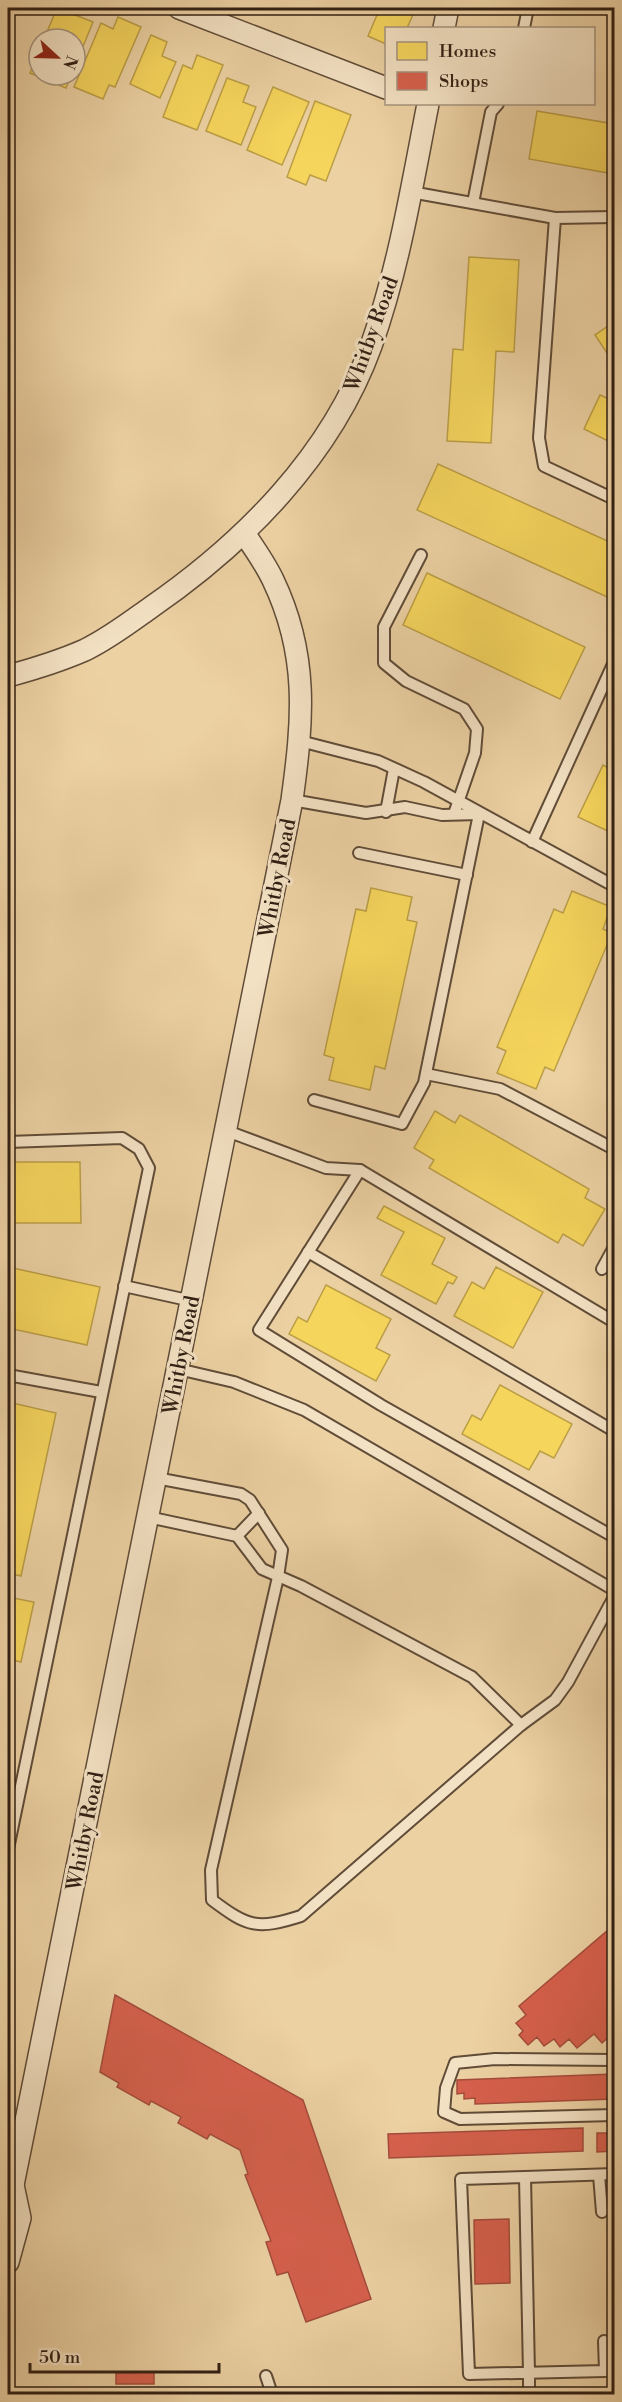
<svg xmlns="http://www.w3.org/2000/svg" width="622" height="2402" font-family="'Libre Bodoni',serif">
  <rect width="100%" height="100%" fill="#ecd1a3"/>
  <filter id="stains"><feTurbulence type="fractalNoise" baseFrequency=".00333" numOctaves="4"/><feColorMatrix values="0 0 0 0 .2 0 0 0 0 .09 0 0 0 0 .02 0 0 0 .5 -.17"/></filter>
  <radialGradient id="worn" r=".72"><stop offset=".6" stop-color="#630" stop-opacity="0"/><stop offset="1" stop-color="#630" stop-opacity=".3"/></radialGradient>
  <g fill="#f6d55c" stroke="#bb9e46" stroke-width="1.5">
    <path d="M57 8 93 22 75 66V39H44Z"/>
    <path d="M380 8H416L407 28H386V44L368 36Z"/>
    <path d="M607 8H614V86L610 87Z"/>
    <path d="M118 17 141 27 115 87 109 85 103 99 74 87 101 23 113 29Z"/>
    <path d="M151 35 167 42 162 56 176 62 160 98 130 84Z"/>
    <path d="M39 51V75H71L66 88 30 73Z"/>
    <path d="M197 55 223 65 197 130 163 117 183 65 192 69Z"/>
    <path d="M227 78 249 86 243 102 256 107 241 145 206 131Z"/>
    <path d="M273 87 309 102 282 165 247 150Z"/>
    <path d="M315 101 351 115 326 181 310 175 306 185 287 177Z"/>
    <path d="M537 111 614 124V174L529 159Z"/>
    <path d="M469 257 519 260 514 352 496 351 491 443 447 441 453 349 463 350Z"/>
    <path d="M614 322V357L611 359 595 335Z"/>
    <path d="M600 395 614 401V444L584 429Z"/>
    <path d="M438 464 614 544V600L417 510Z"/>
    <path d="M427 573 585 647 560 699 403 625Z"/>
    <path d="M603 765 614 771V834L578 817Z"/>
    <path d="M371 888 412 897 407 920 417 922 385 1069 375 1066 370 1090 329 1080 334 1058 324 1055 356 909 366 911Z"/>
    <path d="M572 891 611 907 603 929 612 933 554 1071 545 1067 536 1089 497 1073 506 1051 497 1047 554 909 563 913Z"/>
    <path d="M435 1111 455 1123 460 1115 589 1189 585 1198 605 1209 583 1246 563 1234 558 1243 429 1168 434 1160 414 1148Z"/>
    <path d="M8 1162H80L81 1223H8Z"/>
    <path d="M384 1206 445 1238 432 1264 457 1277 453 1284 448 1282 436 1304 381 1275 404 1232 377 1218Z"/>
    <path d="M8 1267 100 1287 87 1345 8 1328Z"/>
    <path d="M496 1267 543 1292 513 1348 454 1316 472 1282 484 1289Z"/>
    <path d="M326 1285 391 1319 376 1348 390 1355 376 1381 289 1334 298 1317 307 1322Z"/>
    <path d="M500 1385 572 1424 554 1458 540 1451 529 1470 462 1434 472 1415 481 1420Z"/>
    <path d="M8 1402 56 1413 21 1576 8 1573Z"/>
    <path d="M8 1597 34 1602 21 1662 8 1659Z"/>
  </g>
  <g fill="#d6604d" stroke="#a44c3c" stroke-width="1.5">
    <path d="M614 1925V2040L611 2035 602 2043 594 2034 577 2048 569 2039 560 2047 554 2039 544 2046 537 2037 528 2045 519 2035 523 2031 516 2023 526 2015 519 2006Z"/>
    <path d="M115 1995 303 2100 371 2299 306 2322 288 2272 277 2275 266 2242 271 2241 245 2175 248 2174 240 2150 210 2134 207 2139 178 2123 181 2117 151 2101 149 2105 117 2087 119 2083 100 2072Z"/>
    <path d="M614 2074V2099L475 2104V2098L464 2099V2093L457 2094V2080Z"/>
    <path d="M583 2128V2151L389 2158 388 2134Z"/>
    <path d="M597 2133H614V2151L597 2152Z"/>
    <path d="M509 2219 510 2283 475 2284 474 2220Z"/>
    <path d="M154 2372V2384H116V2373Z"/>
  </g>
  <g fill="none" stroke-linecap="round" stroke-linejoin="round">
    <defs>
      <g id="service">
        <path d="M524 28 528 8"/>
        <path d="M411 192 555 218 614 217"/>
        <path d="M473 203 491 112 498 104"/>
        <path d="M555 218 539 438 544 466 614 499"/>
        <path d="M421 555 384 627V663L406 681 464 709 477 729 475 753 454 814"/>
        <path d="M300 741 378 761 424 782 614 886"/>
        <path d="M292 800 366 813 405 807 442 815 479 814"/>
        <path d="M386 812 394 769"/>
        <path d="M532 842 614 662"/>
        <path d="M359 853 467 875"/>
        <path d="M426 1074 500 1089 614 1149"/>
        <path d="M314 1100 402 1124 424 1083 479 814"/>
        <path d="M227 1131 326 1168 360 1170 614 1322"/>
        <path d="M8 1142 122 1138 139 1149 149 1168 8 1849"/>
        <path d="M360 1170 259 1330 381 1405 614 1537"/>
        <path d="M308 1252 614 1431"/>
        <path d="M602 1269 614 1247"/>
        <path d="M124 1286 192 1301"/>
        <path d="M178 1369 234 1382 304 1410 614 1590"/>
        <path d="M8 1375 101 1392"/>
        <path d="M156 1478 241 1494 250 1500 282 1550 278 1577 211 1870 212 1900C248 1927 257 1930 301 1916L521 1725 555 1700 568 1682 614 1597"/>
        <path d="M148 1517 237 1536 262 1569 301 1586 472 1677 521 1725"/>
        <path d="M237 1536 259 1513"/>
        <path d="M614 2060 495 2059 455 2063 446 2088 444 2112 460 2119 614 2115"/>
        <path d="M599 2175 602 2212"/>
        <path d="M525 2177 614 2174"/>
        <path d="M266 2376 272 2394"/>
        <path d="M529 2394V2373L525 2177 461 2179 469 2374 605 2371 604 2341"/>
      </g>
      <g id="minor">
        <path d="M179 8 386 88"/>
        <path d="M444 28 448 8"/>
        <path d="M8 676C34 669 60 661 85 650 108 639 129 623 150 608 244 543 331 456 371 346 399 268 412 185 428 104"/>
        <path d="M8 2194 13 2185 292 800C303 720 309 655 273 580 265 563 254 548 244 533"/>
        <path d="M8 2262 20 2218 13 2185"/>
      </g>
    </defs>
    <use href="#service" stroke="#604c38" stroke-width="14"/>
    <use href="#minor" stroke="#604c38" stroke-width="24"/>
    <use href="#service" stroke="#f3e1c3" stroke-width="10"/>
    <use href="#minor" stroke="#f3e1c3" stroke-width="21"/>
  </g>
  <g text-anchor="middle" stroke-width="6" stroke-linejoin="round" paint-order="stroke">
    <g font-size="21" fill="#311f14" stroke="#f3e1c3">
      <text transform="translate(371 334) rotate(-70)" y="7">Whitby Road</text>
      <text transform="translate(277 878) rotate(-79)" y="7">Whitby Road</text>
      <text transform="translate(181 1355) rotate(-79)" y="7">Whitby Road</text>
      <text transform="translate(85 1831) rotate(-79)" y="7">Whitby Road</text>
    </g>
  </g>
  <rect width="622" height="2402" fill="none" stroke="#ecd1a3" stroke-width="30"/>
  <rect x="9" y="9" width="604" height="2384" fill="none" stroke="#311f14" stroke-width="3"/>
  <rect x="15" y="15" width="592" height="2372" fill="none" stroke="#311f14" stroke-width="1.5"/>
  <rect x="385" y="27" width="210" height="78" fill="#f3e1c3" stroke="#a5937d" stroke-width="1.5"/>
  <rect x="397" y="42" width="30" height="18" fill="#f6d55c" stroke="#a5937d" stroke-width="1.5"/>
  <text x="439" y="57" font-size="18" fill="#311f14">Homes</text>
  <rect x="397" y="72" width="30" height="18" fill="#d6604d" stroke="#a5937d" stroke-width="1.5"/>
  <text x="439" y="87" font-size="18" fill="#311f14">Shops</text>
  <g transform="translate(57 57) rotate(112)"><circle r="28" fill="#f3e1c3" stroke="#a5937d" stroke-width="1.5"/>
  <path d="M0-4.5L10 22L0 15L-10 22Z" fill="#8f2418"/>
  <text y="-9" font-size="16" font-weight="bold" text-anchor="middle" fill="#311f14">N</text>
  </g>
  <path d="M30 2363v9h189v-9" fill="none" stroke="#311f14" stroke-width="3"/>
  <text x="39" y="2363" font-size="18" fill="#311f14" stroke="#f3e1c3" stroke-width="4.5" paint-order="stroke">50 m</text>
  <rect width="100%" height="100%" filter="url(#stains)"/>
  <rect width="100%" height="100%" fill="url(#worn)"/>
</svg>
